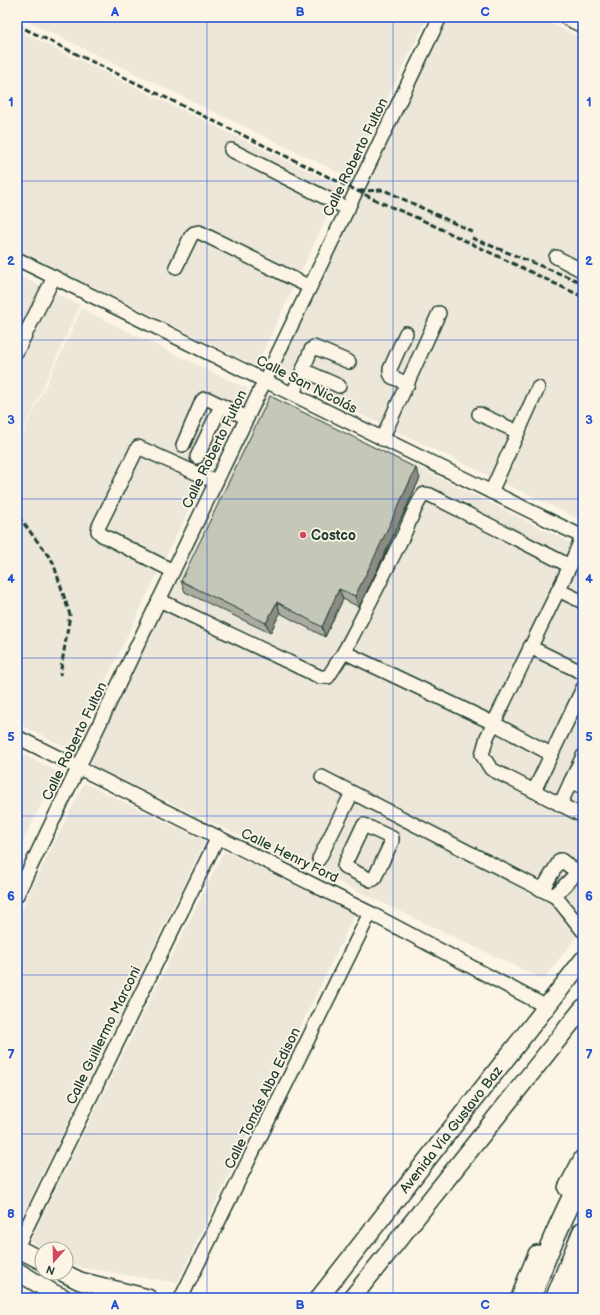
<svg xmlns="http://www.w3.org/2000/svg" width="600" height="1315" font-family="'Balsamiq Sans',sans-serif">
  <rect width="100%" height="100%" fill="#fcf5e5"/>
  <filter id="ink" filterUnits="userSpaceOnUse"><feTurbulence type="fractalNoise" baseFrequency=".025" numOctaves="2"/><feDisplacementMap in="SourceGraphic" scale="8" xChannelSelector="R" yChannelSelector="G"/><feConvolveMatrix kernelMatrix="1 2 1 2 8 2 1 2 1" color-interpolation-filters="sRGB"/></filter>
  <g filter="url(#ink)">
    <g fill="#ece7d8">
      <path d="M19 17H428L348 177Z"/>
      <path d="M447 17H538L583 39V521L275 373Z"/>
      <path d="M17 30 341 187 256 366 17 250Z"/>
      <path d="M17 275 80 305 17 445Z"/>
      <path d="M82 309 247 389 72 750 17 723V446Z"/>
      <path d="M268 393 583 549V929L543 979 93 766 91 757Z"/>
      <path d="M17 751 57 771 17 854Z"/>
      <path d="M84 783 205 841 17 1226V918Z"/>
      <path d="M224 851 355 914 177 1283 79 1267 66 1260V1249H46L30 1241Z"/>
    </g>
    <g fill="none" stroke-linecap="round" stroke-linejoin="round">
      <defs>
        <g id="minor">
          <path d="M231 150 348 209"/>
          <path d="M556 257 583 271"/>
          <path d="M17 259 583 537"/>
          <path d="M176 267 191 236 194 233 199 232 310 287"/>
          <path d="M406 333 390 369V373L392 377 408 384"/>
          <path d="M17 351 54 277"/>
          <path d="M303 370 339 386"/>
          <path d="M293 394 311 350 314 347 349 362"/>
          <path d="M479 414 518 432"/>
          <path d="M382 439 439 313"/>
          <path d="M183 445 202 401 204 399H208L247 418"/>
          <path d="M197 457 221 406"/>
          <path d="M491 492 538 388"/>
          <path d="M582 537 570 566 487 737 482 755 491 769 583 816"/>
          <path d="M173 571 102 535 98 531 99 526 138 447 216 482"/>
          <path d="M558 590 583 602"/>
          <path d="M159 600 320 677H328L344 652"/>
          <path d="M530 647 583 673"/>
          <path d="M17 737 370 913 547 1007"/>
          <path d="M551 754 493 723 344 652C365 613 385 572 405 532 410 521 416 503 424 494L430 495 570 566"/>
          <path d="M322 777 556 897 583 931"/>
          <path d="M571 781 583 756"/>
          <path d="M534 791 583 688"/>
          <path d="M560 805 571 781 583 787"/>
          <path d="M364 825 392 838V841L374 879 371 880 347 868 344 866 362 828Z"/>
          <path d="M319 859 352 793"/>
          <path d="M542 890 560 860H561L576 871 577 873 554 896"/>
          <path d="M17 895 440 17"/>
          <path d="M17 1247 218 837"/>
          <path d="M181 1298 370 913"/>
        </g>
        <g id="major">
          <path d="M568 17 583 24"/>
          <path d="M567 1188 583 1158"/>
          <path d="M17 1248 42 1261"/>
          <path d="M17 1271 53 1293 64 1298"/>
          <path d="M64 1273 80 1281 148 1298"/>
          <path id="s1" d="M319 1298 583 960"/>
          <path d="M352 1298 583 1008"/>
          <path d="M520 1298 526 1281 537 1254"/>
        </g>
        <g id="highway">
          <path d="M531 1298C544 1256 563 1216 583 1176"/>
          <path d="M556 1298 583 1232"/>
          <path d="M574 1298 583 1277"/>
        </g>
      </defs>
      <use href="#minor" stroke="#1f3d34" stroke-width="16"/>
      <use href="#major" stroke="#1f3d34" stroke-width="20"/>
      <use href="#highway" stroke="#1f3d34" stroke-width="23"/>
      <use href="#minor" stroke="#fcf5e5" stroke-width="13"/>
      <use href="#major" stroke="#fcf5e5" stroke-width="17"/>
      <use href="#highway" stroke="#fcf5e5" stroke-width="20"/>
      <g stroke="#1f3d34" stroke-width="3" stroke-dasharray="6 3" stroke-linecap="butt">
        <path d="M17 25 382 203 420 219 583 297"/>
        <path d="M359 191 384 190 473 232"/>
        <path d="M472 238 583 283"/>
        <path d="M17 518 22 521 53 562 70 615 60 675"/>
      </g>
    </g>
    <path fill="#a9ab9f" stroke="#1f3d34" d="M420 478 378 568 359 607 343 599 325 637 280 613 270 633 185 592 181 581Z"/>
    <g fill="#8a8b82" stroke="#1f3d34">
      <path d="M416 468 420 478 378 568 359 607 355 596Z"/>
      <path d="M339 589 343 599 325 637 322 627Z"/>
      <path d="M277 602 280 613 270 633 266 623Z"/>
    </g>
    <path fill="#c5c7b9" stroke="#1f3d34" d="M270 396 416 468 374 558 355 596 339 589 322 627 277 602 266 623 181 581Z"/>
  </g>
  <path fill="none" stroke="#1d4ed8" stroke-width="1" stroke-opacity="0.55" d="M207 17V1298M393 17V1298M17 181H583M17 340H583M17 499H583M17 658H583M17 816H583M17 975H583M17 1134H583"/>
  <circle fill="#d1495b" stroke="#fcf5e5" stroke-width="1.5" cx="303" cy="535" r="4"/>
  <g text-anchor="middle" stroke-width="3.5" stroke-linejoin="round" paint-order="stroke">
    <g font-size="14" fill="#1f3d34" stroke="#fcf5e5">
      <text transform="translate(355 157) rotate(-64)" y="5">Calle Roberto Fulton</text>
      <text transform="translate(307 384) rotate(27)" y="5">Calle San Nicolás</text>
      <text transform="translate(214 449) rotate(-64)" y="5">Calle Roberto Fulton</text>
      <text transform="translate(74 741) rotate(-64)" y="5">Calle Roberto Fulton</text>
      <text transform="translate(290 855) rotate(26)" y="5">Calle Henry Ford</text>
      <text transform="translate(103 1035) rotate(-64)" y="5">Calle Guillermo Marconi</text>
      <text transform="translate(262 1098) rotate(-64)" y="5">Calle Tomás Alba Edison</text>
      <text dy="5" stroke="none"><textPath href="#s1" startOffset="214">Avenida Via Gustavo Baz</textPath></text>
    </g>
    <g font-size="14" font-weight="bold" fill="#1f3d34" stroke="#fcf5e5" text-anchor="start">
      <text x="311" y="540">Costco</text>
    </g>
  </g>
  <rect width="600" height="1315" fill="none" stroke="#fcf5e5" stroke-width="44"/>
  <g transform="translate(54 1261) rotate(200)"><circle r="19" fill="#fcf5e5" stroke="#a4ab9e"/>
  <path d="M0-3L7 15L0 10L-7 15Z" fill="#d1495b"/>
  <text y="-6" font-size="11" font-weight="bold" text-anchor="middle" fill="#1f3d34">N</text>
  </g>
  <rect x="22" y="22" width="556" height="1271" fill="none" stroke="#1d4ed8" stroke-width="1.5"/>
  <g font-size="13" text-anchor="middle" font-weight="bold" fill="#1d4ed8">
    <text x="115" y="16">A</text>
    <text x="300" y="16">B</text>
    <text x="485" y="16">C</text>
    <text x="11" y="106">1</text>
    <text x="589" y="106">1</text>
    <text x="11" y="265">2</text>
    <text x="589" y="265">2</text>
    <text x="11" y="424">3</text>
    <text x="589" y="424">3</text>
    <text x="11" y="583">4</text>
    <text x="589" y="583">4</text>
    <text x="11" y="741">5</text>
    <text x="589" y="741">5</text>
    <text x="11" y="900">6</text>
    <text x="589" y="900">6</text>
    <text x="11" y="1059">7</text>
    <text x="589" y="1059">7</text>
    <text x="11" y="1218">8</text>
    <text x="589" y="1218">8</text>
    <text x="115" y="1309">A</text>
    <text x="300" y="1309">B</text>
    <text x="485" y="1309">C</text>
  </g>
</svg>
